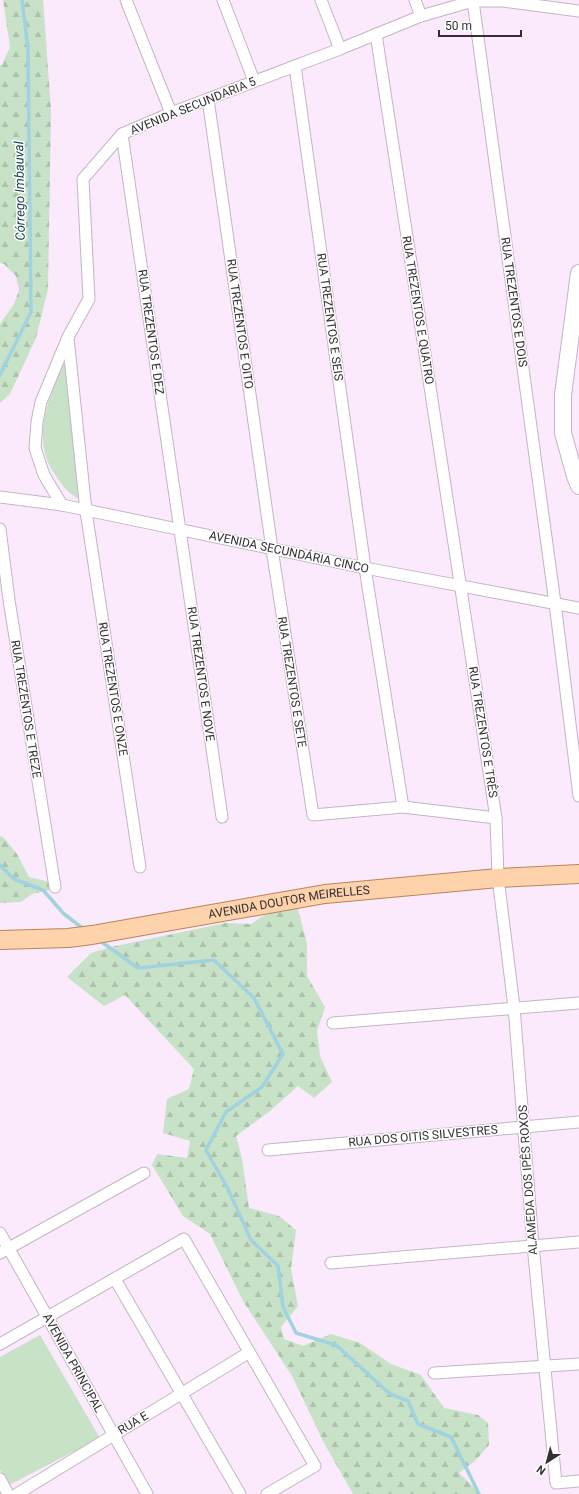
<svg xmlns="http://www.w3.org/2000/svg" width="579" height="1494" font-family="Roboto,sans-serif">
  <defs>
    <pattern id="forest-firs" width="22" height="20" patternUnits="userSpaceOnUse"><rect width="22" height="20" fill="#c8e2c7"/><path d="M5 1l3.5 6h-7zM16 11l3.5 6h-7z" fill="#acc2ac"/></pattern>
  </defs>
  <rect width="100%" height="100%" fill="#faeafb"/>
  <g fill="url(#forest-firs)">
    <path d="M3 0H43L51 110 48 289 36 338 10 394 0 403V324L14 304 19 290 16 276 4 264 0 263V65H2L10 47Z"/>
    <path d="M0 836 3 837 17 854 29 877 50 882 51 890 32 894 21 902 0 903Z"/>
    <path d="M298 909 307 944V976L325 1007 317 1031 320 1056 332 1082 314 1098 298 1086 270 1111 236 1136 242 1159 249 1208 279 1216 296 1230 291 1269 298 1306 281 1327 284 1339 303 1346 331 1334 360 1343 391 1364 421 1375 444 1408 478 1415 488 1423 489 1445 476 1460 459 1473 481 1494H353L324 1443 292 1376 243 1301 210 1234 183 1216 152 1165 157 1154 187 1158 190 1141 163 1133 167 1099 189 1089 194 1069 125 995 104 1006 67 977 91 953 111 947 225 923 251 924 271 911Z"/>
  </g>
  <g fill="#c8e2c7">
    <path d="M66 357 82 501C68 493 64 488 56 476 28 438 51 395 66 357Z"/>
    <path d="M40 1335 100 1438 9 1485 0 1470V1357Z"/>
  </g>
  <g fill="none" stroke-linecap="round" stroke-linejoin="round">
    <g stroke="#a0d2e1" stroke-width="3.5">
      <path d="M0 375 31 312 28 48 22 0"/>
      <path d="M0 865 14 879 43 890 64 914 85 930"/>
      <path d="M99 940 138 968 214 960 254 998 283 1054 262 1087 226 1112 206 1150 228 1189 251 1240 278 1266 283 1307 296 1333 336 1345 390 1394 408 1401 418 1424 451 1437 479 1494"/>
    </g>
    <defs>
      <g id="street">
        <path d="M126 0 171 113"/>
        <path d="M223 0 254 81"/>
        <path d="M321 0 340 49"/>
        <path d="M415 0 421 16"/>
        <path d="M473 1 555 603 579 796"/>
        <path d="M376 34 496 818 498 878 514 1007 533 1245 556 1483 579 1481"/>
        <path d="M295 66 365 568 403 807"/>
        <path d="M208 99 272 549 313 815 403 807 496 818"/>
        <path d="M122 134 222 817"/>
        <path d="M68 338 86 511 140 867"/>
        <path d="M0 497 62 505 365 568 579 608"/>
        <path d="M62 505 44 475 35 448 37 422 41 402 68 337 89 299 83 179 122 134 171 113 340 49 421 16 473 1H503L579 11"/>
        <path d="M0 529 9 600 55 887"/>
        <path d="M333 1023 579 1003"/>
        <path d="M268 1150 579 1122"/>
        <path d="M0 1233 147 1494"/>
        <path d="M0 1253 144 1173"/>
        <path d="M331 1263 579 1242"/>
        <path d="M115 1279 240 1494"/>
        <path d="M0 1344 184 1239 315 1466 267 1494"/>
        <path d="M434 1373 579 1364"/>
        <path d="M0 1479 8 1494"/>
        <path d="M17 1494 248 1353"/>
      </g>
      <path id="secondary" d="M579 273 563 395V433L575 476 579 486"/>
      <g id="primary">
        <path id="s1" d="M0 940 68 938 92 935 325 894 498 878 579 874"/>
      </g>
    </defs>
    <use href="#street" stroke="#c4b5c5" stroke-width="13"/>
    <use href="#secondary" stroke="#c4b5c5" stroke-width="18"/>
    <use href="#primary" stroke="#b7855c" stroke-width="20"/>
    <use href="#street" stroke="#fff" stroke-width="11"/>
    <use href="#secondary" stroke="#fff" stroke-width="16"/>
    <use href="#primary" stroke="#fed2aa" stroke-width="18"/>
  </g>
  <g text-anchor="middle" stroke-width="3" stroke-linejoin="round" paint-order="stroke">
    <g font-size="12" fill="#352f35" stroke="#fdfdfd">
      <text transform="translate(193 106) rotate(-22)" y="4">AVENIDA SECUNDARIA 5</text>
      <text transform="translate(514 302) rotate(82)" y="4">RUA TREZENTOS E DOIS</text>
      <text transform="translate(418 310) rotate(81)" y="4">RUA TREZENTOS E QUATRO</text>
      <text transform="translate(330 317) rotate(82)" y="4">RUA TREZENTOS E SEIS</text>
      <text transform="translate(240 324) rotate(82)" y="4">RUA TREZENTOS E OITO</text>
      <text transform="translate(151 332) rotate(82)" y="4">RUA TREZENTOS E DEZ</text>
      <text transform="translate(289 552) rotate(12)" y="4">AVENIDA SECUNDÁRIA CINCO</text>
      <text transform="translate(201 674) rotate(82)" y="4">RUA TREZENTOS E NOVE</text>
      <text transform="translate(292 682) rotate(81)" y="4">RUA TREZENTOS E SETE</text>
      <text transform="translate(113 689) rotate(81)" y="4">RUA TREZENTOS E ONZE</text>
      <text transform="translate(26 709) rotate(81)" y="4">RUA TREZENTOS E TREZE</text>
      <text transform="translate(483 732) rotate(81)" y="4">RUA TREZENTOS E TRÊS</text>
      <text dy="4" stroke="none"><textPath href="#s1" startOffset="292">AVENIDA DOUTOR MEIRELLES</textPath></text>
      <text transform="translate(423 1136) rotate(-5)" y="4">RUA DOS OITIS SILVESTRES</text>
      <text transform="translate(528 1180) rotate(-94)" y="4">ALAMEDA DOS IPÊS ROXOS</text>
      <text transform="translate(73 1363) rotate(61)" y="4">AVENIDA PRINCIPAL</text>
      <text transform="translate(133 1423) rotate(-31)" y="4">RUA E</text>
    </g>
    <g font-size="13" font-style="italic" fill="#16434e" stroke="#fdfdfd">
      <text transform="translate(19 191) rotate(-91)" y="5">Córrego Imbauval</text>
    </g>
  </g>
  <g transform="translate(547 1462) rotate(216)" stroke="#fdfdfd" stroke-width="3" paint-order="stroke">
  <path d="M0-3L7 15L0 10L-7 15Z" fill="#352f35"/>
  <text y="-6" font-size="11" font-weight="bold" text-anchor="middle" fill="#352f35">N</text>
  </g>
  <path d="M439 30v6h82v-6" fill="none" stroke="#352f35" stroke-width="2"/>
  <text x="445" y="30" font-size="12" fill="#352f35" stroke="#fdfdfd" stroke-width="3" paint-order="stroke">50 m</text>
</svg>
